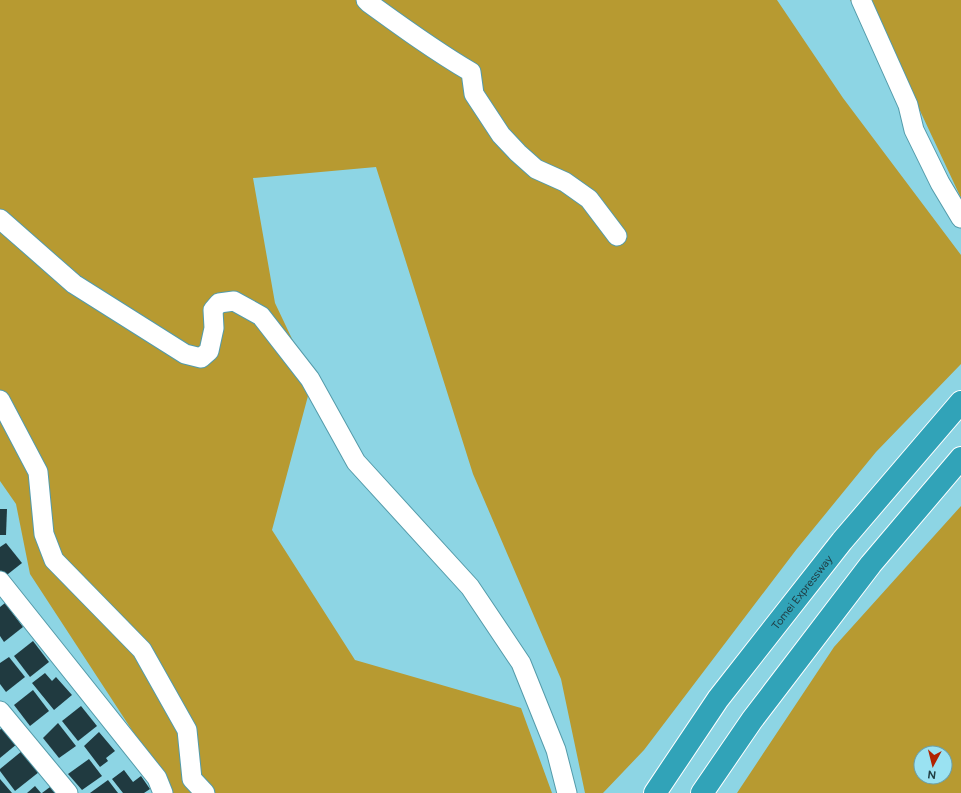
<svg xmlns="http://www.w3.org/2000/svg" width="961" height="793" font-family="Figtree,sans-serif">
  <rect width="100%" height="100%" fill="#8dd5e4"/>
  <g fill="#b79a31" fill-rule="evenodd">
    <path d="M0 0H777L843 98 961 255V364L876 452 796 550 644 750 603 793H585L561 679 473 474 376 167 253 178 275 303 312 381 272 530 355 660 521 708 552 793H169L158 770 30 574 16 504 0 481Z"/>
    <path d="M850 0H961V198L914 98Z"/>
    <path d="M961 506V793H737L834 647ZM921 753H945V777H921Z"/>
  </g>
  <g fill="#203a40">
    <path d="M0 509H7L6 535H0Z"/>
    <path d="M6 543 22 563 3 578 0 574V547Z"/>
    <path d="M5 603 23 627 4 642 0 636V607Z"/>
    <path d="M33 641 49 662 30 677 14 656Z"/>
    <path d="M9 657 25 677 6 692 0 684V663Z"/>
    <path d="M45 673 52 681 56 677 72 695 54 710 32 683Z"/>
    <path d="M33 690 49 711 30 726 14 705Z"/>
    <path d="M81 706 97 726 78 741 62 721Z"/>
    <path d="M58 723 76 746 59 758 43 738Z"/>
    <path d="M2 727 17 744 0 758V730Z"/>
    <path d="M99 732 115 751 106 758 108 761 100 767 84 746Z"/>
    <path d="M22 751 39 772 15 791 0 771V769Z"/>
    <path d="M89 759 102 776 82 790 68 774Z"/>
    <path d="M124 770 133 782 141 776 150 789 144 793H123L112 779Z"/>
    <path d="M0 779 12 793H0Z"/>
    <path d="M108 780 118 793H90Z"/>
    <path d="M35 786 41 793H27Z"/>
    <path d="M50 787 55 793H42Z"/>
  </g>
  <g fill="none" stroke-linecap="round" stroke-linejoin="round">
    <defs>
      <g id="minor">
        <path d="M366 0 369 3C402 27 435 51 471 72L474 94 501 135 518 153 536 169 565 182 589 199 617 236"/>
        <path d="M861 0 908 105 914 130 940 183 961 218"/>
        <path d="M0 219 74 284 185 354 201 358 209 351 214 328 213 310 219 303 234 301 261 316 310 379 356 462 470 587 521 663 556 750 567 793"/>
        <path d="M0 400 38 472 44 534 54 560 142 650 187 730 192 779 205 793"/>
        <path d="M0 581 157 778 163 793"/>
        <path d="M0 711 68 793"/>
      </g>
      <g id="highway">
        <path id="s1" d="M655 793 718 699 842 541 961 402"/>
        <path d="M702 793 752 720 871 564 961 458"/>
      </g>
    </defs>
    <use href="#minor" stroke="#549baa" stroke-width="21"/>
    <use href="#highway" stroke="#fff" stroke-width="24"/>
    <use href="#minor" stroke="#fff" stroke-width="19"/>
    <use href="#highway" stroke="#31a3b8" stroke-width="22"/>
  </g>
  <g text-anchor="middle" stroke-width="4" stroke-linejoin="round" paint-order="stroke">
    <g font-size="11" fill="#203e44" stroke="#9ae2f2">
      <text dy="4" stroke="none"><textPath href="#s1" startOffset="249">Tomei Expressway</textPath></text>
    </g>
  </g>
  <g transform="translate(933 765) rotate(187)"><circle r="19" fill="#9ae2f2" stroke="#69a0ac"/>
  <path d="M0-3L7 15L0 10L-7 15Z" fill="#b02301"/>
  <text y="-6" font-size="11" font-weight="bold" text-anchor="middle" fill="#203e44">N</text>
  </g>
</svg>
